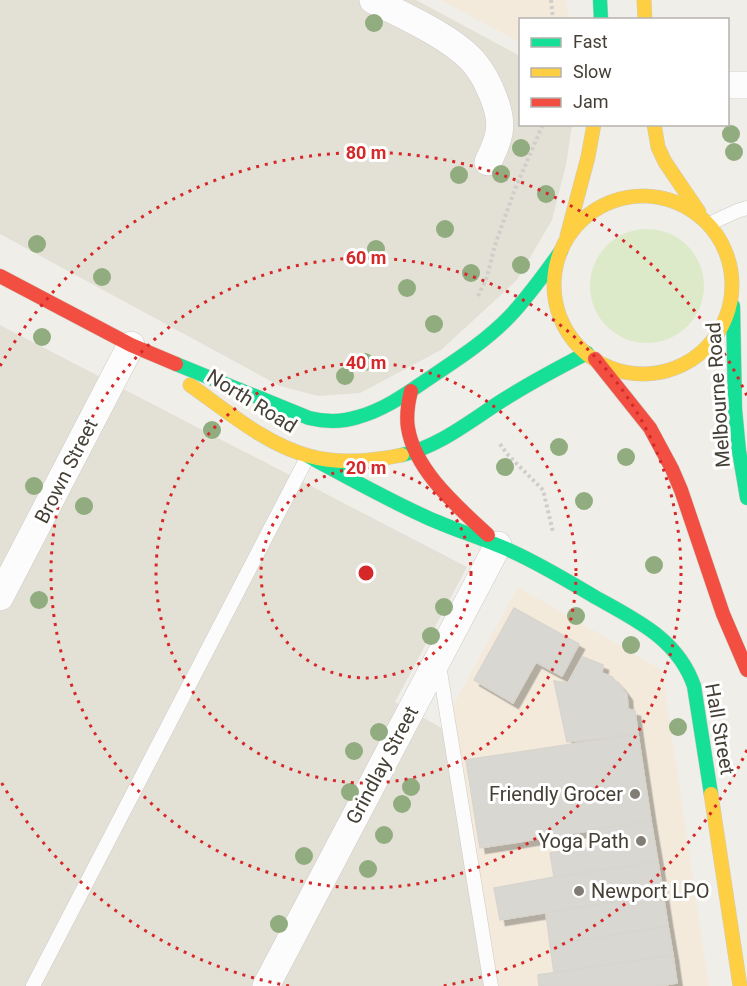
<svg xmlns="http://www.w3.org/2000/svg" width="747" height="986" font-family="Roboto,sans-serif">
  <defs>
    <filter id="shadow"><feDropShadow dx="5.5" dy="5.5" stdDeviation="0" flood-color="#0004"/></filter>
  </defs>
  <rect width="100%" height="100%" fill="#f0eee9"/>
  <g fill="#e3e0d6">
    <path d="M0 0H416L520 56V124L572 125 566 165 552 220 517 280 441 350 360 393 318 396 280 386 0 234Z"/>
    <path d="M0 325 467 567 395 702 447 731 488 986H0Z"/>
  </g>
  <g fill="#f3eadc">
    <path d="M440 0H566L569 19 520 20V42Z"/>
    <path d="M518 587 662 670 709 986H496L450 711Z"/>
  </g>
  <circle fill="#dceac9" cx="647" cy="286" r="57"/>
  <g fill="#d9d7d1" stroke="#d8d5cf" stroke-width="1.5" filter="url(#shadow)">
    <path d="M514 608 579 644 562 676 536 662 513 703 474 680Z"/>
    <path d="M583 657 603 665 602 673 612 677 621 687 627 695 628 709 635 711 638 734 567 742 554 681 568 683Z"/>
    <path d="M638 734 651 821 480 848 466 760Z"/>
    <path d="M651 821 658 862 554 877 550 853 591 847 588 830Z"/>
    <path d="M658 862 663 894 500 920 494 888 554 877Z"/>
    <path d="M663 894 668 926 550 945 546 913Z"/>
    <path d="M668 926 673 955 554 973 550 945Z"/>
    <path d="M673 955 677 983 659 986H539L538 975Z"/>
  </g>
  <g fill="none" stroke-linecap="round" stroke-linejoin="round">
    <defs>
      <g id="lane">
        <path d="M709 224 737 211 747 208"/>
        <path d="M439 665 491 986"/>
        <path d="M33 986 308 456"/>
      </g>
      <g id="street">
        <path d="M373 0C403 16 448 35 472 60 481 70 488 83 493 96 504 123 501 136 488 162"/>
        <path d="M728 85H747"/>
        <path d="M0 597 131 345"/>
        <path d="M266 986 498 545"/>
      </g>
      <g id="fast">
        <path d="M600 0 601 20"/>
        <path d="M733 306 735 409 739 451 747 498"/>
        <path d="M176 364 309 418C325 422 342 422 358 417 387 409 410 391 434 375 461 357 488 339 510 316 529 296 545 273 561 251"/>
        <path d="M402 455C440 446 470 421 503 400 530 383 558 368 587 353"/>
        <path d="M308 456C347 477 386 499 426 517 454 530 483 538 511 551 540 564 568 581 595 597 636 620 678 639 694 686L711 794"/>
      </g>
      <g id="slow">
        <path d="M644 0 645 20"/>
        <path d="M654 124 658 147 665 162 699 212"/>
        <circle cx="643" cy="285" r="89"/>
        <path d="M567 236 588 157 594 124"/>
        <path d="M190 385C227 411 265 444 309 456 338 464 373 461 402 455"/>
        <path d="M711 794 740 986"/>
      </g>
      <g id="jam">
        <path d="M0 276 131 345 176 364"/>
        <path d="M595 359 650 428 672 469 681 490 723 614 747 670"/>
        <path d="M411 391C408 403 406 416 408 428 415 471 458 507 488 535"/>
      </g>
    </defs>
    <use href="#lane" stroke="#cecbc6" stroke-width="15"/>
    <use href="#street" stroke="#cecbc6" stroke-width="28"/>
    <use href="#fast" stroke="#cecbc0" stroke-width="15"/>
    <use href="#slow" stroke="#cecbc0" stroke-width="15"/>
    <use href="#jam" stroke="#cecbc0" stroke-width="15"/>
    <g stroke="#d0ceca" stroke-width="4" stroke-dasharray="3 3" stroke-linecap="butt">
      <path d="M551 0 553 20"/>
      <path d="M478 296 487 277 495 245 515 189 543 124"/>
      <path d="M500 444 508 455 543 490 553 532"/>
    </g>
    <use href="#lane" stroke="#fdfcfc" stroke-width="14"/>
    <use href="#street" stroke="#fdfcfc" stroke-width="27"/>
    <use href="#fast" stroke="#16e098" stroke-width="14"/>
    <use href="#slow" stroke="#ffcf43" stroke-width="14"/>
    <use href="#jam" stroke="#f24e42" stroke-width="14"/>
  </g>
  <g fill="#91ac7f">
    <circle cx="374" cy="23" r="9"/>
    <circle cx="731" cy="134" r="9"/>
    <circle cx="521" cy="148" r="9"/>
    <circle cx="734" cy="152" r="9"/>
    <circle cx="501" cy="174" r="9"/>
    <circle cx="459" cy="175" r="9"/>
    <circle cx="546" cy="194" r="9"/>
    <circle cx="445" cy="229" r="9"/>
    <circle cx="37" cy="244" r="9"/>
    <circle cx="376" cy="249" r="9"/>
    <circle cx="521" cy="265" r="9"/>
    <circle cx="471" cy="273" r="9"/>
    <circle cx="102" cy="277" r="9"/>
    <circle cx="407" cy="288" r="9"/>
    <circle cx="434" cy="324" r="9"/>
    <circle cx="42" cy="337" r="9"/>
    <circle cx="365" cy="362" r="9"/>
    <circle cx="345" cy="376" r="9"/>
    <circle cx="212" cy="430" r="9"/>
    <circle cx="559" cy="447" r="9"/>
    <circle cx="626" cy="457" r="9"/>
    <circle cx="505" cy="467" r="9"/>
    <circle cx="34" cy="486" r="9"/>
    <circle cx="584" cy="501" r="9"/>
    <circle cx="84" cy="506" r="9"/>
    <circle cx="654" cy="565" r="9"/>
    <circle cx="39" cy="600" r="9"/>
    <circle cx="444" cy="607" r="9"/>
    <circle cx="576" cy="616" r="9"/>
    <circle cx="431" cy="636" r="9"/>
    <circle cx="631" cy="645" r="9"/>
    <circle cx="678" cy="727" r="9"/>
    <circle cx="379" cy="732" r="9"/>
    <circle cx="354" cy="751" r="9"/>
    <circle cx="411" cy="787" r="9"/>
    <circle cx="350" cy="792" r="9"/>
    <circle cx="402" cy="804" r="9"/>
    <circle cx="384" cy="835" r="9"/>
    <circle cx="304" cy="856" r="9"/>
    <circle cx="368" cy="869" r="9"/>
    <circle cx="279" cy="924" r="9"/>
  </g>
  <g fill="none" stroke="#d62828" stroke-width="3" stroke-dasharray="3 6">
    <circle cx="366" cy="573" r="105"/>
    <circle cx="366" cy="573" r="210"/>
    <circle cx="366" cy="573" r="315"/>
    <path d="M747 750A420 420 0 0 1 443 986M289 986A420 420 0 0 1 0 780M0 366A420 420 0 0 1 747 396"/>
  </g>
  <g fill="#817c74" stroke="#fff" stroke-width="2">
    <circle cx="635" cy="794" r="6"/>
    <circle cx="641" cy="841" r="6"/>
    <circle cx="579" cy="891" r="6"/>
  </g>
  <g text-anchor="middle" stroke-width="6" stroke-linejoin="round" paint-order="stroke">
    <g font-size="20" fill="#453f35" stroke="#fff">
      <text transform="translate(718 395) rotate(-94)" y="7">Melbourne Road</text>
      <text transform="translate(252 401) rotate(32)" y="7">North Road</text>
      <text transform="translate(66 471) rotate(-63)" y="7">Brown Street</text>
      <text transform="translate(720 729) rotate(80)" y="7">Hall Street</text>
      <text transform="translate(382 765) rotate(-62)" y="7">Grindlay Street</text>
    </g>
    <g font-size="20" fill="#453f35" stroke="#fff" text-anchor="end">
      <text x="623" y="801">Friendly Grocer</text>
      <text x="629" y="848">Yoga Path</text>
      <text x="591" y="898" text-anchor="start">Newport LPO</text>
    </g>
  </g>
  <circle cx="366" cy="573" r="9" fill="#d62828" stroke="#fff" stroke-width="3"/>
  <g font-size="18" text-anchor="middle" font-weight="bold" fill="#d62828" stroke="#fff" stroke-width="6" stroke-linejoin="round" paint-order="stroke">
    <text x="366" y="159">80 m</text>
    <text x="366" y="264">60 m</text>
    <text x="366" y="369">40 m</text>
    <text x="366" y="474">20 m</text>
  </g>
  <rect x="519" y="18" width="210" height="108" fill="#ffffff" stroke="#b5b2ae" stroke-width="1.5"/>
  <rect x="531" y="38" width="30" height="9" fill="#16e098" stroke="#b5b2ae" stroke-width="1.5"/>
  <text x="573" y="48" font-size="18" fill="#453f35">Fast</text>
  <rect x="531" y="68" width="30" height="9" fill="#ffcf43" stroke="#b5b2ae" stroke-width="1.5"/>
  <text x="573" y="78" font-size="18" fill="#453f35">Slow</text>
  <rect x="531" y="98" width="30" height="9" fill="#f24e42" stroke="#b5b2ae" stroke-width="1.5"/>
  <text x="573" y="108" font-size="18" fill="#453f35">Jam</text>
</svg>
